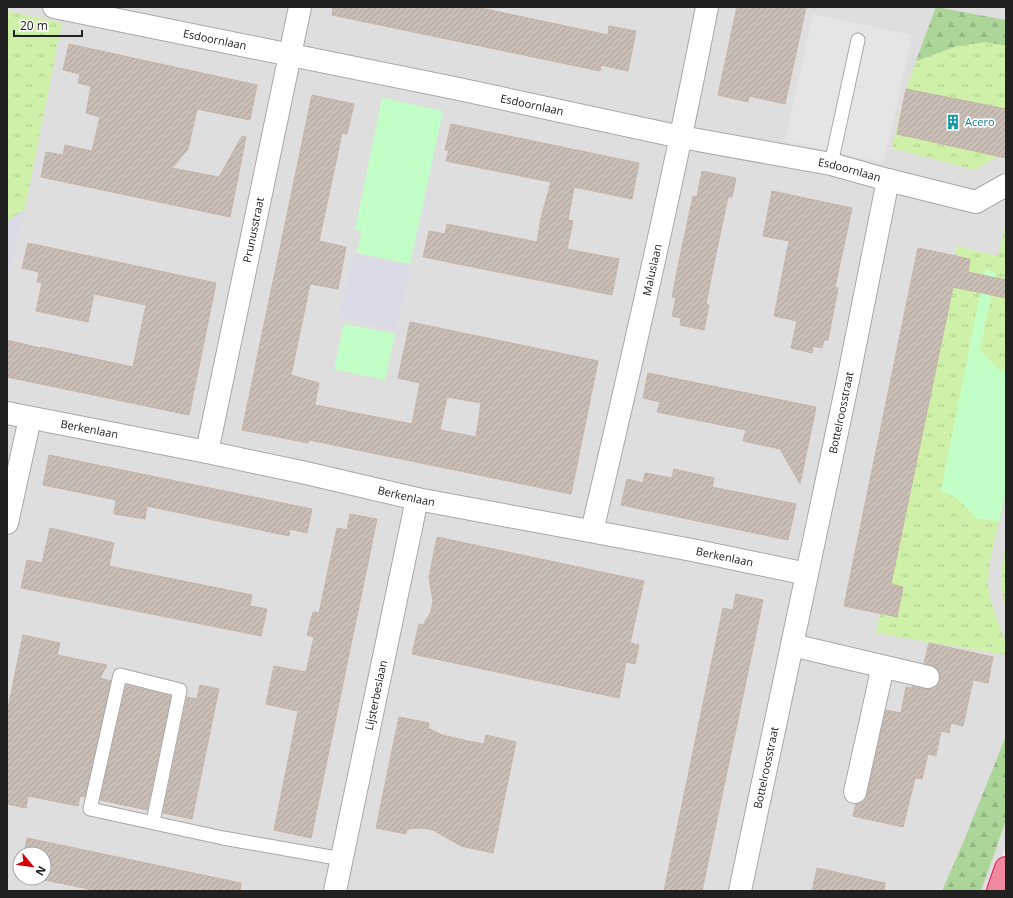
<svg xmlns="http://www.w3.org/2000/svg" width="1013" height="898" font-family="'Open Sans',sans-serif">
  <defs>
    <pattern id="grass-tufts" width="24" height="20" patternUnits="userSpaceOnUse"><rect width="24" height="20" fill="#cef0a9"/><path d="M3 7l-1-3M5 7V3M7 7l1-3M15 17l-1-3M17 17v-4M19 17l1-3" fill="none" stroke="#b1ce91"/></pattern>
    <pattern id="forest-firs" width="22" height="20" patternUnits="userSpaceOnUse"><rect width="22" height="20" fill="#acd598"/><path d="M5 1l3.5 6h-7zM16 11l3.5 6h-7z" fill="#94b783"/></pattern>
    <pattern id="building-hatch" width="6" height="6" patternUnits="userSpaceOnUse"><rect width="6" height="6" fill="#c8beb6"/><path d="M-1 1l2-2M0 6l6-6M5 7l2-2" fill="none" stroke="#aca39c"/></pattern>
  </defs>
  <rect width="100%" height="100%" fill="#f2eee7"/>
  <path fill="#dfdede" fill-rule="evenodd" d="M7 7H1006V844L992 891H7ZM20 854H44V878H20Z"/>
  <g fill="url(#grass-tufts)">
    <path d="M7 11 62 23 25 209 7 222Z"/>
    <path d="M986 42 1006 46V160L998 156 974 170 892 148 905 92 916 61 957 46Z"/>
    <path d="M1006 223V491L992 552 989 567 988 583 990 599 1006 644V655L876 633 957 246 998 256Z"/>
    <path d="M1006 544V608C999 587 1001 565 1006 544Z"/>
  </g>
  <g fill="url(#forest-firs)">
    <path d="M936 7 1006 20V46L986 42 957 46 916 61Z"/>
    <path d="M1006 736V820L981 891H942L965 838Z"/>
  </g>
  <g fill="#c2ffc6">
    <path d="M382 98 443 111 410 264 357 253 362 231 355 230Z"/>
    <path d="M985 269 996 273 980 350 1000 371 1006 369V489L999 521 977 519 959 500 941 490Z"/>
    <path d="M344 324 395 334 385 380 334 369Z"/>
  </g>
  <path fill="#e5e5e5" d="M813 14 912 35 884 163 785 141Z"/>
  <g fill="#dbdbe8">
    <path d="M25 209 7 282V222Z"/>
    <path d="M354 254 411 268 396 330 339 317Z"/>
  </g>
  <g fill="url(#building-hatch)" stroke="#c6b4a8" fill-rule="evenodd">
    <path d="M333 7H476L608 35 609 26 636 31 628 71 601 65 600 71 332 15Z"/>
    <path d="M737 7H806L785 104 749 96 748 102 718 95Z"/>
    <path d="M69 44 257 85 250 120 197 109 188 149 172 168 219 177 242 136 246 137 230 217 41 177 46 152 63 155 65 145 92 151 100 117 86 113 91 86 78 83 80 74 63 70Z"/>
    <path d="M906 89 1006 109V158L897 134Z"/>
    <path d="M312 95 354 104 347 134 342 133 319 241 346 247 338 289 310 284 291 375 319 383 315 405 412 424 420 383 398 378 410 322 598 361 571 494 309 440 308 443 242 430ZM447 397 481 403 476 437 440 430Z"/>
    <path d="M451 124 639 163 632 199 574 187 568 220 573 221 567 249 619 259 612 295 423 257 429 231 445 234 447 224 537 242 541 218 551 182 446 161 449 150H445Z"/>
    <path d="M702 171 736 178 732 197H728L713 268 706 304 709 305 704 330 680 325 681 318 672 316 676 298 672 297 678 266 693 196 697 197Z"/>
    <path d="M772 191 852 208 835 287 838 288 828 340H824L822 348 813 346 812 353 791 348 797 321 774 316 789 241 763 236Z"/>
    <path d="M28 243 216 283 189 415 7 377V340L40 348 41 347 133 367 146 305 94 294 88 322 36 311 42 283 37 282 39 272 22 268Z"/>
    <path d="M918 248 970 259 968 272 1006 280V298L953 287 891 584 903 587 897 617 844 606Z"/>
    <path d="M648 373 816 407 800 484 780 449 743 441 746 430 657 412 660 402 643 398Z"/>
    <path d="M49 455 312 509 307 533 290 529 289 536 147 506 145 519 114 514 116 500 43 485Z"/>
    <path d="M674 469 714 478 712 487 796 504 788 540 621 505 627 479 643 483 645 473 672 478Z"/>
    <path d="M350 514 377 519 311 838 274 830 298 711 266 704 274 666 306 672 314 637 307 635 313 612 319 613 337 528 347 530Z"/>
    <path d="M50 528 114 543 109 566 252 595 250 606 267 609 261 636 21 588 27 560 42 563Z"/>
    <path d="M437 537 644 581 630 643 639 645 635 664 626 662 619 698 412 654 419 624 423 625 431 612 433 601 429 578Z"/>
    <path d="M736 594 763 600 702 891H664L723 608 733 610Z"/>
    <path d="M23 635 60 643 57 655 107 665 100 678 111 681 85 797 80 796 78 806 28 796 26 808 7 804V713Z"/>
    <path d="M929 643 993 657 988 683 973 680 963 726 951 723 949 733 941 731 936 756 928 754 922 779 915 778 903 827 853 816 856 804 864 801 867 795 886 710 901 713 906 687 912 688 913 686 925 689H931L937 686 940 680V674L937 668 924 663Z"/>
    <path d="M126 685 171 696 147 810 100 800Z"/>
    <path d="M200 685 219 689 192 819 163 813 187 697 197 699Z"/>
    <path d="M399 717 429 723 428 728 442 735 459 739 484 744 486 735 516 742 493 853 461 846 433 830 422 828 407 829 406 834 376 828Z"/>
    <path d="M27 838 241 883 240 891H98L35 878H44V854H24Z"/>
    <path d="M817 868 885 883 884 891H812Z"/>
  </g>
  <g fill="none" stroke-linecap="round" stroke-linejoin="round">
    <defs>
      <g id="lane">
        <path d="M831 164 858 40"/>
        <path d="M153 822 180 690 120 675 90 809 223 838 342 859"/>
      </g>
      <g id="street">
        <path id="s1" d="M54 7 454 88 681 137 831 164 888 180 976 202 1006 185"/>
        <path id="s2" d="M7 413 207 452 306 473 417 499 692 550 807 574"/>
        <path id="s3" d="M207 452 300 7"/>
        <path d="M7 523 30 418"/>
        <path id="s4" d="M592 531C633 357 673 183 707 7"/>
        <path d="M792 645 928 677"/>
        <path d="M855 792 881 675 878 666"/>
        <path id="s5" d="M335 891 417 499"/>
        <path id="s6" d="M740 891 848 380 888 180"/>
      </g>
      <path id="highway" d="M998 891 1006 868"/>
    </defs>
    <use href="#lane" stroke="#a8a8a8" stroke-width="15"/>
    <use href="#street" stroke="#a8a8a8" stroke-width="24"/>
    <use href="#highway" stroke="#ec1965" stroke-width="24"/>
    <use href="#lane" stroke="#fff" stroke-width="13"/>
    <use href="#street" stroke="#fff" stroke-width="22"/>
    <use href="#highway" stroke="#f0899e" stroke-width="22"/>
  </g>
  <defs>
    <symbol id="building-bare" viewBox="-9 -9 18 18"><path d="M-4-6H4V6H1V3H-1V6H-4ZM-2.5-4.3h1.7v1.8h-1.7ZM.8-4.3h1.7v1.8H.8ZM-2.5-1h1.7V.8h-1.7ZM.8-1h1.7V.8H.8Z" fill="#0f9aa8" stroke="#fff" stroke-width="2.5" paint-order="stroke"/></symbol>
  </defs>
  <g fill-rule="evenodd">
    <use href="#building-bare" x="942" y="111" width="22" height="22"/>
  </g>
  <g text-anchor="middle" stroke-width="3.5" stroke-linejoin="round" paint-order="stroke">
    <g font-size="11" fill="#212121" stroke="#fff">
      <text dy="4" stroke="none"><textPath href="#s1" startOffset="164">Esdoornlaan</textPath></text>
      <text dy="4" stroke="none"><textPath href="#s1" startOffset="488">Esdoornlaan</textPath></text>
      <text dy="4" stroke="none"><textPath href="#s1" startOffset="812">Esdoornlaan</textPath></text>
      <text dy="4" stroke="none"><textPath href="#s3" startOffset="227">Prunusstraat</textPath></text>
      <text dy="4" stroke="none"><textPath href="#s4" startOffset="268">Maluslaan</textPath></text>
      <text dy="4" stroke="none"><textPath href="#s6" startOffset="489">Bottelroosstraat</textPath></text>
      <text dy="4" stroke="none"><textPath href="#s2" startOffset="84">Berkenlaan</textPath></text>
      <text dy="4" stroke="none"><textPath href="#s2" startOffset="408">Berkenlaan</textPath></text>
      <text dy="4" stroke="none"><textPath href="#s2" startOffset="732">Berkenlaan</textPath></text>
      <text dy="4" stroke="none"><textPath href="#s5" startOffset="200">Lijsterbeslaan</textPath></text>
      <text dy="4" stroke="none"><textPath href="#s6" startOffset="126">Bottelroosstraat</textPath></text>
    </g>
    <g font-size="11" fill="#0d838f" stroke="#fff" text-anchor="start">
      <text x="965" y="126">Acero</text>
    </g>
  </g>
  <rect width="1013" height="898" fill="none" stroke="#212121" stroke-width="16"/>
  <g transform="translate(32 866) rotate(119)"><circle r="19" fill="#ffffff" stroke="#a6a6a6"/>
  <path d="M0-3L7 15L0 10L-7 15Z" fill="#d30004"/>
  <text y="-6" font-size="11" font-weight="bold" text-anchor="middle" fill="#212121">N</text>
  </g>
  <path d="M14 30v6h68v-6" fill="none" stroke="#212121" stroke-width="2"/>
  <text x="20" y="30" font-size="12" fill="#212121" stroke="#ffffff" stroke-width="3" paint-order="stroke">20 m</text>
</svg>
